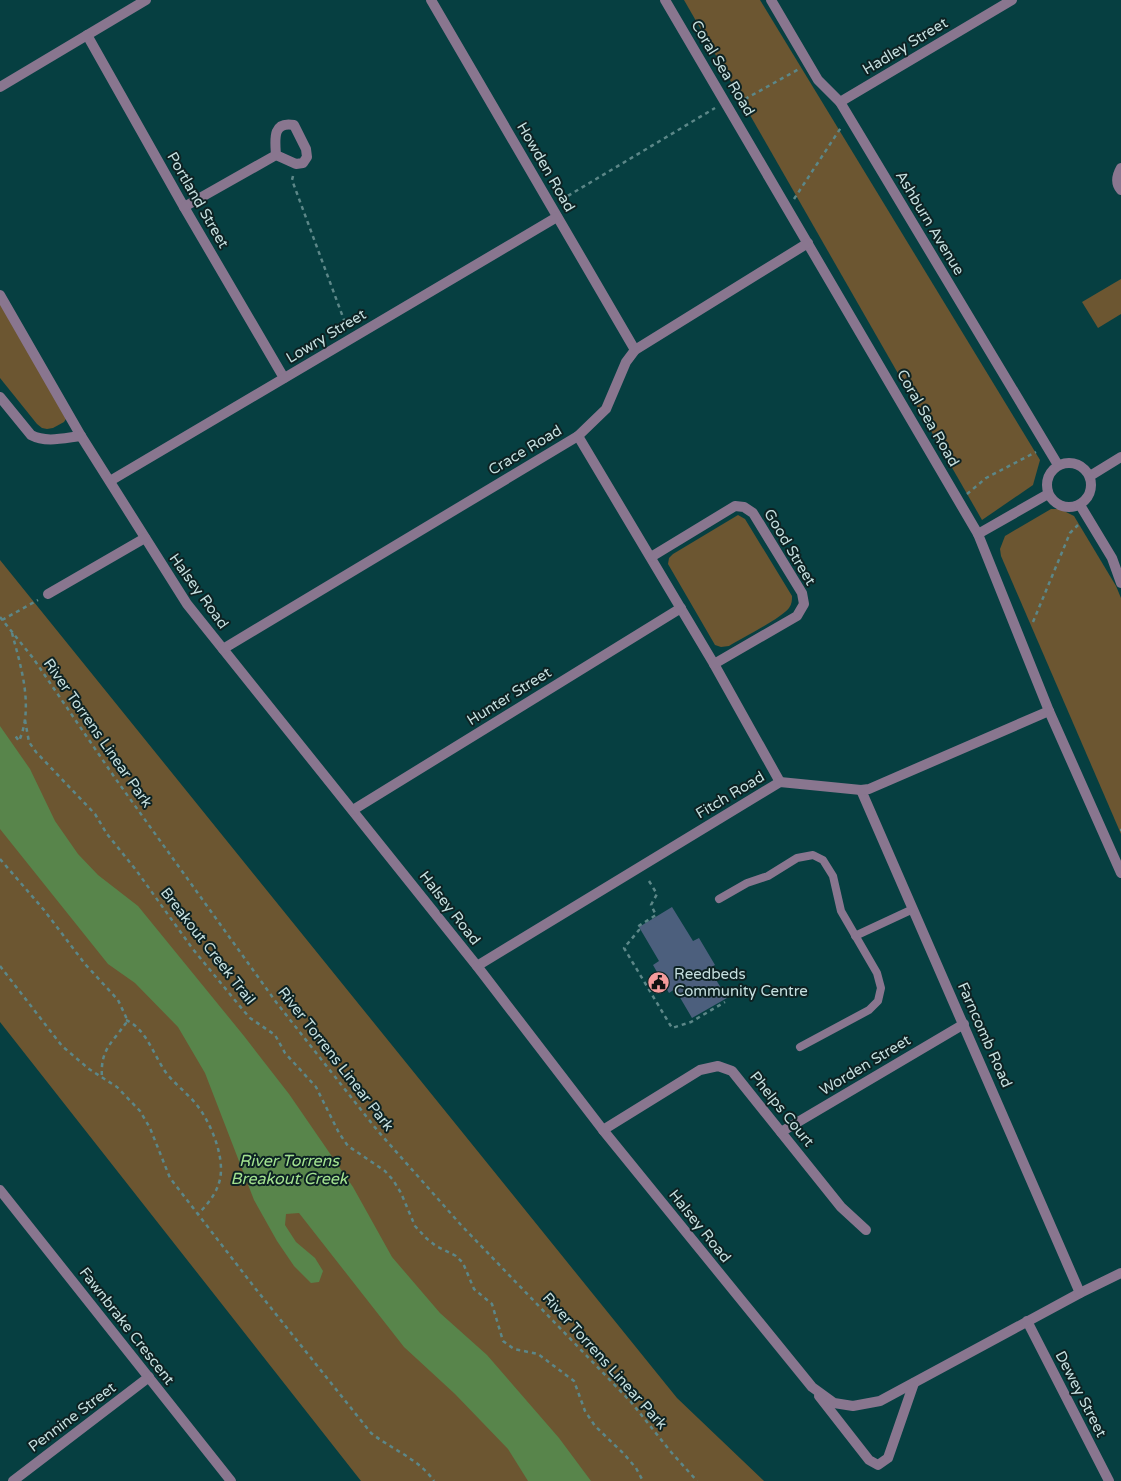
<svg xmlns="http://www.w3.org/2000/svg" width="1121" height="1481" font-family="'Varela Round',sans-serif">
  <rect width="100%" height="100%" fill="#063f41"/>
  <g fill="#6c5631">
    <path d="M684 0H760L1040 460 1033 485 982 520Z"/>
    <path d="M1121 279V314L1098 328 1082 302Z"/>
    <path d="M0 300 67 417 64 422 53 428 47 429 42 428 37 424 0 378Z"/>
    <path d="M1051 509H1060L1074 516 1116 586 1121 598V834L1001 556 1000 549 1005 536Z"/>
    <path d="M738 515 745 519 792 596C792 600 792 604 789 608 783 617 741 639 729 646L721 647 715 645 668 564 669 558 673 554Z"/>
    <path d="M0 560 677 1398 764 1481H361L0 1022Z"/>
  </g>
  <path fill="#58854b" d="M0 726 30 769 55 821 78 854 98 875 138 906 244 1036 289 1094 353 1187 392 1257 440 1313 487 1355 559 1438 591 1481H528L508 1449 455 1394 404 1347 299 1213 286 1214 285 1225 296 1242 315 1258 323 1271 319 1282 311 1283 294 1266 277 1241 254 1200 205 1073 178 1027 135 983 108 964 0 829Z"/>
  <path fill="#4c5f7d" d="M672 907 693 941 699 938 715 965 709 968 727 998 692 1018 675 989 669 993 653 965 659 961 639 927Z"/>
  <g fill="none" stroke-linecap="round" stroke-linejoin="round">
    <g stroke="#5c8788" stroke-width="2.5" stroke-dasharray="4 4" stroke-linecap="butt">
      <path d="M738 103 799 69"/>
      <path d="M293 176 292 180 347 328"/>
      <path d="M794 199 842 126"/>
      <path d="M561 200 715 108"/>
      <path d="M967 494 986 478 1036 452"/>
      <path d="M0 617 33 658 115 778 276 1002 377 1130 461 1225 631 1402 671 1452 697 1481"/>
      <path d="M2 620 38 600"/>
      <path d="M1033 622 1070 533 1078 525"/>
      <path d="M12 633C21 667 34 707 19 741L14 734"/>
      <path d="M25 720 29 742 36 752 95 814 107 834 136 870 192 948 243 1010 250 1018 275 1035 285 1053 316 1087 339 1133 348 1146 385 1171 393 1180 401 1193 415 1226 426 1238 436 1246 456 1256 463 1263 474 1289 492 1304 503 1341 514 1349 538 1354 574 1381 585 1411 595 1426 624 1454 636 1468 643 1481"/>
      <path d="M1120 830H1121"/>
      <path d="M0 859 44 910 85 964 118 1000 126 1017V1023C111 1044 100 1050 102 1078"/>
      <path d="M649 881 657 894 651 905 656 915 637 927 639 930 624 948 672 1028 691 1022 725 1002"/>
      <path d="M0 966 62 1046 89 1069 117 1087 140 1111 150 1128 170 1178 255 1288 371 1433C391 1449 419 1459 434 1481"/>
      <path d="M126 1020C147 1029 154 1057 167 1074 176 1085 187 1093 196 1104 210 1121 225 1156 220 1179 217 1193 208 1204 198 1214"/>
    </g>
    <g stroke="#89768f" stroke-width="8">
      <path d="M719 899 747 883 768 876 797 858 813 855 823 860 833 876 841 911 877 973 881 988 878 1001 869 1010 800 1047"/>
      <path d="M855 936 913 909"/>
    </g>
    <g stroke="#89768f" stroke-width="10">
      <path d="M431 0 635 350"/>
      <path d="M665 0 978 534 1049 711 1121 873"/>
      <path d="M771 0 818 80 840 102 1058 465"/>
      <path d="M87 35 184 207 284 378"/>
      <path d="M0 87 146 0"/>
      <path d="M840 102 1012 0"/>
      <path d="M1121 168C1117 175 1115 183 1121 190"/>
      <path d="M184 207 276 155 296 164 303 163 307 157 306 149 294 125C272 121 275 140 276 155"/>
      <path d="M0 295 81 436 187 604 477 966 603 1130 812 1387 834 1403 853 1406 880 1401 1080 1293 1121 1273"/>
      <path d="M0 397 31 435C46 443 64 438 81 436"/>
      <path d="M578 436 714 664 780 782"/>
      <circle cx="1069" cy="485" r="22"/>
      <path d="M1090 476 1121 457"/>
      <path d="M110 481 557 217"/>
      <path d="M1080 505 1112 558 1121 583"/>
      <path d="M978 534 1048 494"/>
      <path d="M651 557 735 506 744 507 753 513 802 593 804 604 797 616 714 664"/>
      <path d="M48 594 145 538"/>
      <path d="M223 649 578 436 606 409 626 362 635 350 808 243"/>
      <path d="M861 790 1080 1293"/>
      <path d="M353 810 681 608"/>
      <path d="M477 966 780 782 861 790 869 789 1049 711"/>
      <path d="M603 1130 700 1070 718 1066 732 1071 841 1207 866 1230"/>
      <path d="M781 1132 964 1024"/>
      <path d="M0 1190 231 1481"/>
      <path d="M1027 1321 1109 1481"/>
      <path d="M819 1396 869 1460 878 1465 888 1458 914 1383"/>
      <path d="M13 1481 149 1377"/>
    </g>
  </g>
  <defs>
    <symbol id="civic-disc" viewBox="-11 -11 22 22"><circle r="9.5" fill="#f59b9c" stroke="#0d2223"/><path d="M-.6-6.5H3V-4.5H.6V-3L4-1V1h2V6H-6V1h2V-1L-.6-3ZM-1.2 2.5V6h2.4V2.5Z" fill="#111"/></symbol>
  </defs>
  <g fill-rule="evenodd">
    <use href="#civic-disc" x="646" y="970" width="25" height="25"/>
  </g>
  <g text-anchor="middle" stroke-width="4" stroke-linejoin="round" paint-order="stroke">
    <g font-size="15" fill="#c5dfdf" stroke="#0d2223">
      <text transform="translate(905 46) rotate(-31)" y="5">Hadley Street</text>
      <text transform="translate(723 68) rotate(59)" y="5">Coral Sea Road</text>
      <text transform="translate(546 167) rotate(60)" y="5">Howden Road</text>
      <text transform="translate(198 200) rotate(60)" y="5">Portland Street</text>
      <text transform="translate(930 223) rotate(59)" y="5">Ashburn Avenue</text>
      <text transform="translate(326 336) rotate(-31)" y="5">Lowry Street</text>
      <text transform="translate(928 418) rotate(60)" y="5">Coral Sea Road</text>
      <text transform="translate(525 450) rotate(-31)" y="5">Crace Road</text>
      <text transform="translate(790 547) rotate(59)" y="5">Good Street</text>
      <text transform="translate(199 591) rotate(54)" y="5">Halsey Road</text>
      <text transform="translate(509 696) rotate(-32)" y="5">Hunter Street</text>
      <text transform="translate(98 733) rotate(55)" y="5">River Torrens Linear Park</text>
      <text transform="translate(730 795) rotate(-31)" y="5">Fitch Road</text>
      <text transform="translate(450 908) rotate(52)" y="5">Halsey Road</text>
      <text transform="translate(208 946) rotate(52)" y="5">Breakout Creek Trail</text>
      <text transform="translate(985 1035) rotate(66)" y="5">Farncomb Road</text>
      <text transform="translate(336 1059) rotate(52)" y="5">River Torrens Linear Park</text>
      <text transform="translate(865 1065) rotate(-31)" y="5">Worden Street</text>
      <text transform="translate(782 1109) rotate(51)" y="5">Phelps Court</text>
      <text transform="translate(700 1226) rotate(51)" y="5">Halsey Road</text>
      <text transform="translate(127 1326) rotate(52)" y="5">Fawnbrake Crescent</text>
      <text transform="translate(605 1361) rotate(48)" y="5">River Torrens Linear Park</text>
      <text transform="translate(1081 1394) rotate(63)" y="5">Dewey Street</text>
      <text transform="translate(72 1417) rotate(-37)" y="5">Pennine Street</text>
    </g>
    <g font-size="15" fill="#c5dfdf" stroke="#0d2223" text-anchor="start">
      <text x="674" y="979">Reedbeds<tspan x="674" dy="17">Community Centre</tspan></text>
    </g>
    <g font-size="16" font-style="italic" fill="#a3e390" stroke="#0d2223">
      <text x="289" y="1166">River Torrens<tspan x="289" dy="18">Breakout Creek</tspan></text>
    </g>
  </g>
</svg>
